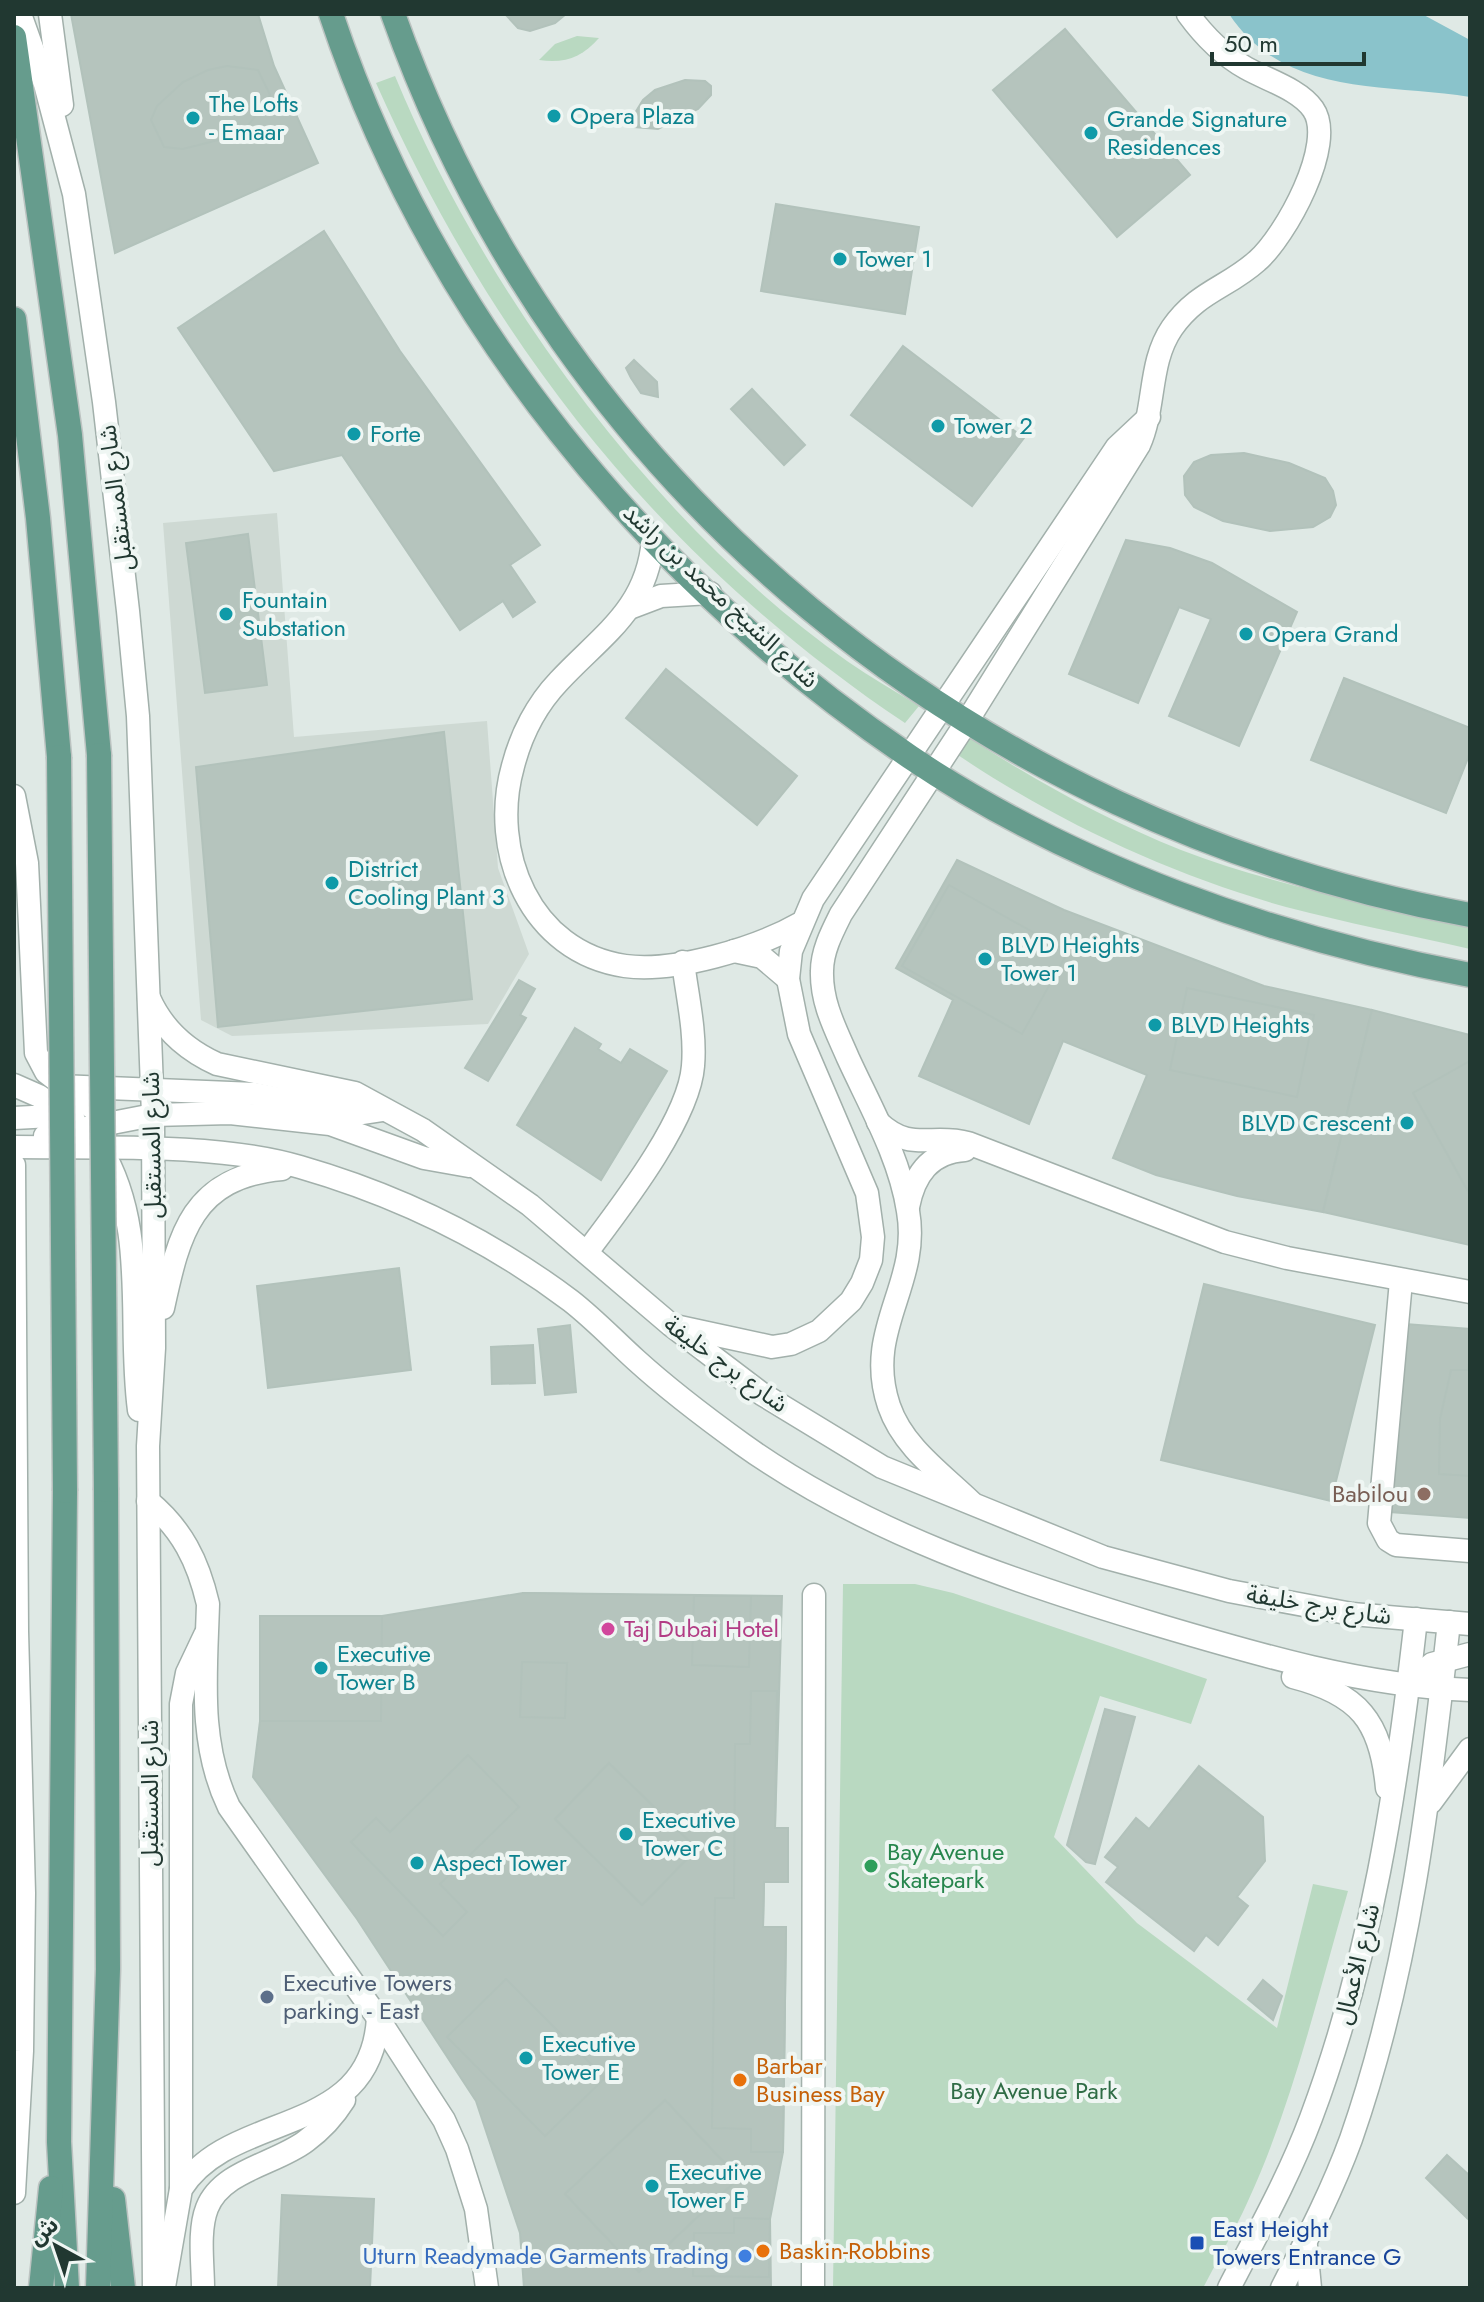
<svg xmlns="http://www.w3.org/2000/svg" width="1484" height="2302" font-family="Jost,'Noto Sans Arabic',sans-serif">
  <rect width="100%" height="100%" fill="#dfe9e5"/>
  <path fill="#ced9d3" d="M277 513 294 737 487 721 498 868 529 954 488 1024 232 1036 201 1020 163 523Z"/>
  <g fill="#b9d9c1">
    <path d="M577 36 599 38C582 57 565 64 539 60L555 44Z"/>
    <path d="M395 76C484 292 654 525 847 661 870 677 895 691 919 706L905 723C663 561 494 348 376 83Z"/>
    <path d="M965 735C1032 779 1105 820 1181 850 1274 886 1373 903 1470 927V949C1409 935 1347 923 1286 907 1168 874 1053 820 952 751Z"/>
    <path d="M843 1584H915L953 1593 1207 1679 1191 1724 1100 1696 1054 1837 1137 1923 1277 2028 1313 1884 1348 1891C1318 1994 1293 2103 1248 2201 1235 2230 1218 2259 1203 2288H833Z"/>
  </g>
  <path fill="#8ac3cb" d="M1229 14H1422L1470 40V97C1384 83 1285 98 1229 14Z"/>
  <g fill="#b5c4bd" stroke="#b2c2bb" stroke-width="2">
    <path d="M71 14H258L274 66 318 163 115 253Z"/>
    <path d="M505 14H566L555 23 530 31 518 28Z"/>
    <path d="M1065 29 1190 175 1117 237 993 90Z"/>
    <path d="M227 66 258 70 270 95 261 109 249 124 230 137 183 149 164 147 151 120 157 106 183 82 208 70Z"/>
    <path d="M685 80 705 81 711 86V95L698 109 658 129 634 127 632 118 643 100 655 90Z"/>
    <path d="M776 204 919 227 905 314 761 291Z"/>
    <path d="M324 231 400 351 540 545 510 565 535 602 513 617 503 601 460 630 342 455 274 471 178 328Z"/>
    <path d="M903 346 1024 438 972 506 851 415Z"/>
    <path d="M634 360 657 382 658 397 641 393 631 378 626 368Z"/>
    <path d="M752 389 805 445 784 465 731 409Z"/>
    <path d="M1244 453 1289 463 1325 478 1333 491 1336 505 1330 517 1313 527 1270 531 1223 521 1194 507 1185 495 1184 476 1194 462 1211 455Z"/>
    <path d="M248 534 267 685 205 693 186 543Z"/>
    <path d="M1126 540 1170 548 1212 563 1297 612 1239 746 1169 716 1211 619 1179 607 1138 703 1069 674Z"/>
    <path d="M666 669 797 776 757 825 626 718Z"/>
    <path d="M1344 678 1470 728V753L1446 813 1311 760Z"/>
    <path d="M444 732 472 999 218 1027 196 767Z"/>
    <path d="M957 860 1064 910 1264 986 1372 1010 1323 1212 1237 1196 1156 1175 1113 1158 1147 1075 1063 1041 1029 1124 919 1076 953 1000 896 968Z"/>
    <path d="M949 885 1068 952 1022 1034 902 966Z"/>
    <path d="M519 980 535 989 520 1015 526 1018 488 1081 465 1068Z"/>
    <path d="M1187 988 1314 1015 1297 1097 1170 1070Z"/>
    <path d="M1372 1010 1470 1035V1245L1323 1212Z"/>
    <path d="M575 1028 601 1044 598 1049 621 1063 630 1049 667 1071 601 1180 517 1125Z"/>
    <path d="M1470 1061V1195L1413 1093Z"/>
    <path d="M399 1268 411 1370 268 1388 257 1286Z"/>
    <path d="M1204 1284 1375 1325 1331 1501 1161 1460Z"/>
    <path d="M1405 1324 1470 1329V1518L1390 1512Z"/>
    <path d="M570 1325 576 1392 545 1395 538 1329Z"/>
    <path d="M533 1345 535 1383 492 1384 491 1347Z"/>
    <path d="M1470 1359V1476L1439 1474 1440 1419 1451 1370H1468Z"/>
    <path d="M523 1593 694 1596 692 1665 522 1662Z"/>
    <path d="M523 1593 782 1596 775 1828H788V1882H764L763 1927H786L783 2152 770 2219 771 2288H524L520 2233 476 2101 357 1919 253 1777 260 1721V1616H382Z"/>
    <path d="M694 1596H751L749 1667 692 1665Z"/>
    <path d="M260 1616H382L381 1721H260Z"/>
    <path d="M522 1662 567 1663 565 1718 520 1717Z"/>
    <path d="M751 1691H777L775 1828H788V1882H764L763 1927H786L783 2152H751V2129L712 2128 715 1898H734L735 1744H750Z"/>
    <path d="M1105 1709 1135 1717 1095 1864 1086 1862 1067 1845Z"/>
    <path d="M468 1755 519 1807 440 1884 467 1912 443 1936 351 1842 376 1818 390 1832Z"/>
    <path d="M609 1763 697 1849 642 1905 555 1819Z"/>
    <path d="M1199 1766 1263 1817 1265 1861 1237 1897 1248 1906 1218 1945 1206 1935 1194 1951 1106 1882 1118 1867 1105 1857 1136 1818 1149 1829Z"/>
    <path d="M506 1979 605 2078 545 2136 447 2037Z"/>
    <path d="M1263 1980 1282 1996 1273 2020 1248 1999Z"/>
    <path d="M665 2100 739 2178 639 2272 565 2194Z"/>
    <path d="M1447 2155 1470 2176 1467 2218 1426 2178Z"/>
    <path d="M282 2195 374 2199 370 2288H278Z"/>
    <path d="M734 2218 770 2219 769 2277 693 2276 694 2233H734Z"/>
  </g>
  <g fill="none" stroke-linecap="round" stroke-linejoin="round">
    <defs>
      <g id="minor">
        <path d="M20 14 45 84 74 194 104 402 128 611 138 716 153 1115 154 1348 148 1446 154 2288"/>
        <path d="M50 14 62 105"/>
        <path d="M653 540C647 609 602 635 559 681 537 704 521 735 513 766 489 851 530 952 625 966 674 973 757 948 799 924"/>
        <path d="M632 607 661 596 710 593"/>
        <path d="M14 796 27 863 36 1053 46 1072 112 1123"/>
        <path d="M734 951 762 957 788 979"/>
        <path d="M149 998C163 1030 186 1050 217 1064L355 1093 423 1130 530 1205 671 1325 762 1394 882 1467 1103 1557 1229 1591 1352 1614 1470 1624"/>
        <path d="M14 1085 39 1096 74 1120"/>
        <path d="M59 1086 255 1094 357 1114 383 1110"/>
        <path d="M14 1118 70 1115"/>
        <path d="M878 1122C911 1153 931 1133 968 1143L1225 1242 1287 1258 1470 1292"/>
        <path d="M45 1136 153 1115 230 1113 330 1124 424 1158 469 1166"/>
        <path d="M14 1147C100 1148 219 1143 300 1167 397 1195 490 1240 571 1301 594 1319 614 1340 636 1360 669 1390 706 1418 742 1444 865 1532 1014 1582 1158 1625 1259 1655 1364 1686 1470 1690"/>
        <path d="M100 1147C149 1228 127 1320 139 1410"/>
        <path d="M14 1165 17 1631 24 1893 22 2051 14 2193"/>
        <path d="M908 1207C914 1175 930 1152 965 1150"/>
        <path d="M587 1252C620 1208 689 1120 693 1066 696 1032 687 995 683 962"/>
        <path d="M1401 1281 1379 1523 1388 1540 1396 1545 1470 1551"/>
        <path d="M163 1308C179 1234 192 1177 282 1169"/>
        <path d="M675 1326 772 1347 791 1344 819 1331 851 1301 862 1283 871 1260 873 1237 867 1193 799 1034 788 979 791 951 813 899 1117 447 1149 417"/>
        <path d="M148 1501C182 1529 198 1561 208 1604 206 1674 198 1743 229 1807L378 2018 444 2120 457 2149 476 2209 487 2288"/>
        <path d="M971 1502C941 1473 903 1447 889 1406 863 1329 921 1285 908 1211 900 1158 870 1106 848 1058 836 1030 821 1003 822 971 822 951 832 932 841 914L966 723 1139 445C1156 407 1148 363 1172 328 1198 291 1227 288 1257 261 1285 237 1337 143 1313 109 1299 89 1267 80 1246 68 1223 55 1204 36 1188 14"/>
        <path d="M1293 1677C1359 1694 1381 1721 1387 1788"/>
        <path d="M1409 1683 1432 1664 1470 1654"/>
        <path d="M1431 1802 1470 1749"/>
        <path d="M181 2189V1704L187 1673 205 1635"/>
        <path d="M1306 2246 1310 2288"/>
        <path d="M164 2287 181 2189C231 2109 371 2140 378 2018"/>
        <path d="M203 2288C203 2264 198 2231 207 2208 222 2170 276 2164 306 2141 321 2130 334 2116 344 2100"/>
        <path d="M813 2288 814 1595"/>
        <path d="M1229 2288C1258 2232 1289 2177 1311 2118 1371 1958 1397 1789 1416 1619"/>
        <path d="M1282 2288C1307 2239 1332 2191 1351 2139 1409 1973 1430 1795 1449 1622"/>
      </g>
      <g id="major">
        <path d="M331 14C432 317 647 579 910 757 1073 867 1278 939 1470 975"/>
        <path d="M393 14C562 490 977 824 1470 915"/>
        <path d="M14 37 70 435 99 755"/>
        <path d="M14 319 38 518 59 757"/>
        <path d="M65 1491 59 2142 67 2288"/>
        <path d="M113 2199 123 2288"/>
        <path d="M41 2288 51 2188"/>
        <path d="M98 2288 108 1969 106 1490"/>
      </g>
    </defs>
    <use href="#minor" stroke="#a2b0ab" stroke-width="25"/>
    <use href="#major" stroke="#bcc3c1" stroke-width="27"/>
    <use href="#minor" stroke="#fff" stroke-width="22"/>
    <use href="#major" stroke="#669c8d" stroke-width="24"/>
    <defs>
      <g id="major-bridge">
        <path d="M99 755 106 1490"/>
        <path d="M59 757 65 1491"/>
      </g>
    </defs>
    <use href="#major-bridge" stroke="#bcc3c1" stroke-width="27" stroke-linecap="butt"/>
    <use href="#major-bridge" stroke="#669c8d" stroke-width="24"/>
  </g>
  <g fill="#0f9aa8" stroke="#eff6f3" stroke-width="3">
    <circle cx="554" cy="116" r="8"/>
    <circle cx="193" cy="118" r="8"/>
    <circle cx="1091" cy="133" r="8"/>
    <circle cx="840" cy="259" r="8"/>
    <circle cx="938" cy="426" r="8"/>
    <circle cx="354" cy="434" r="8"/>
    <circle cx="226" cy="614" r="8"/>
    <circle cx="1246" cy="634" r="8"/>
    <circle cx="332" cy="883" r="8"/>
    <circle cx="985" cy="959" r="8"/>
    <circle cx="1155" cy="1025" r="8"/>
    <circle cx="1407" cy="1123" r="8"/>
    <circle cx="321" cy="1668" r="8"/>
    <circle cx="626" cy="1834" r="8"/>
    <circle cx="417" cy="1863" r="8"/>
    <circle cx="526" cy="2058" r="8"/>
    <circle cx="652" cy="2186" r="8"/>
  </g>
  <circle fill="#8d6e63" stroke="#eff6f3" stroke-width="3" cx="1424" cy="1494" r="8"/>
  <circle fill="#d1479c" stroke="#eff6f3" stroke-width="3" cx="608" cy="1629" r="8"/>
  <circle fill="#2e9e5b" stroke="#eff6f3" stroke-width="3" cx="871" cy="1866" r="8"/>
  <circle fill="#5c6f8a" stroke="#eff6f3" stroke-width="3" cx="267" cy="1997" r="8"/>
  <g fill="#e8710a" stroke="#eff6f3" stroke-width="3">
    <circle cx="740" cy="2080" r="8"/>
    <circle cx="763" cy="2251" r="8"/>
  </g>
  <rect fill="#1a4fb4" stroke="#eff6f3" stroke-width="3" x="1189" y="2235" width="16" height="16" rx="4"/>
  <circle fill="#3f7fe0" stroke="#eff6f3" stroke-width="3" cx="745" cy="2256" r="8"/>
  <g text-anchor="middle" stroke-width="8" stroke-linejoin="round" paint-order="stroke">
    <g font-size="24" fill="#0d838f" stroke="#eff6f3" text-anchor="start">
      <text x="209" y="112">The Lofts<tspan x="209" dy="28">- Emaar</tspan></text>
      <text x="570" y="124">Opera Plaza</text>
      <text x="1107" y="127">Grande Signature<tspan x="1107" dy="28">Residences</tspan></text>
      <text x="856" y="267">Tower 1</text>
      <text x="954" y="434">Tower 2</text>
      <text x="370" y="442">Forte</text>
      <text x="242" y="608">Fountain<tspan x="242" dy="28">Substation</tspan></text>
      <text x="1262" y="642">Opera Grand</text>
      <text x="348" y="877">District<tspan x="348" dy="28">Cooling Plant 3</tspan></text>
      <text x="1001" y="953">BLVD Heights<tspan x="1001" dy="28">Tower 1</tspan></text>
      <text x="1171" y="1033">BLVD Heights</text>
      <text x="1391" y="1131" text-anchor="end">BLVD Crescent</text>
      <text x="337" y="1662">Executive<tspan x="337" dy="28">Tower B</tspan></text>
      <text x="642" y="1828">Executive<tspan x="642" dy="28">Tower C</tspan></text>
      <text x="433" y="1871">Aspect Tower</text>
      <text x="542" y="2052">Executive<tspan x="542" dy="28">Tower E</tspan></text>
      <text x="668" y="2180">Executive<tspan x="668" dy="28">Tower F</tspan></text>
    </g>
    <g font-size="24" fill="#213831" stroke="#eff6f3">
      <text transform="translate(116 498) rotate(-97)" y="8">شارع المستقبل</text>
      <text transform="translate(721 596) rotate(43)" y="8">شارع الشيخ محمد بن راشد</text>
      <text transform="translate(152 1145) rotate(-91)" y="8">شارع المستقبل</text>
      <text transform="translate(726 1364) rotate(36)" y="8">شارع برج خليفة</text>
      <text transform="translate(1319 1605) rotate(9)" y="8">شارع برج خليفة</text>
      <text transform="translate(150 1793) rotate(-90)" y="8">شارع المستقبل</text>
      <text transform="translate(1357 1964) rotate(-76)" y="8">شارع الأعمال</text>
    </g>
    <g font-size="24" fill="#785e54" stroke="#eff6f3" text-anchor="end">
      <text x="1408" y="1502">Babilou</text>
    </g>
    <g font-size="24" fill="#b23c85" stroke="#eff6f3" text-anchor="start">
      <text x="624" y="1637">Taj Dubai Hotel</text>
    </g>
    <g font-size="24" fill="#27864d" stroke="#eff6f3" text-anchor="start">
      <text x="887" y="1860">Bay Avenue<tspan x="887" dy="28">Skatepark</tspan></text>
    </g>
    <g font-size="24" fill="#4e5e75" stroke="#eff6f3" text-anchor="start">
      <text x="283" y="1991">Executive Towers<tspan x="283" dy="28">parking - East</tspan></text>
    </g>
    <g font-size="24" fill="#c56008" stroke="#eff6f3" text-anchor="start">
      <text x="756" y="2074">Barbar<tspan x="756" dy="28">Business Bay</tspan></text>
      <text x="779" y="2259">Baskin-Robbins</text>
    </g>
    <g font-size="24" fill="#2f6c45" stroke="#eff6f3">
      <text x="1034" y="2099">Bay Avenue Park</text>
    </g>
    <g font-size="24" fill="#164399" stroke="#eff6f3" text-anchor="start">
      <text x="1213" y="2237">East Height<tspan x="1213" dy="28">Towers Entrance G</tspan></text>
    </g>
    <g font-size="24" fill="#366cbe" stroke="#eff6f3" text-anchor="end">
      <text x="729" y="2264">Uturn Readymade Garments Trading</text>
    </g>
  </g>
  <rect width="1484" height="2302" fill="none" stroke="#213831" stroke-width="32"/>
  <g transform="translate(56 2246) rotate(320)" stroke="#eff6f3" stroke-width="6" paint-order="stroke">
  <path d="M0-6L14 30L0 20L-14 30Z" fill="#213831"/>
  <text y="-12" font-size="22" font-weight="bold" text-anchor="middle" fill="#213831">ش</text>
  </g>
  <path d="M1212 52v12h152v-12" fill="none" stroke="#213831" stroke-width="4"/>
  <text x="1224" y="52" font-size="24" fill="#213831" stroke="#eff6f3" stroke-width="6" paint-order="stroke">50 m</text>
</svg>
